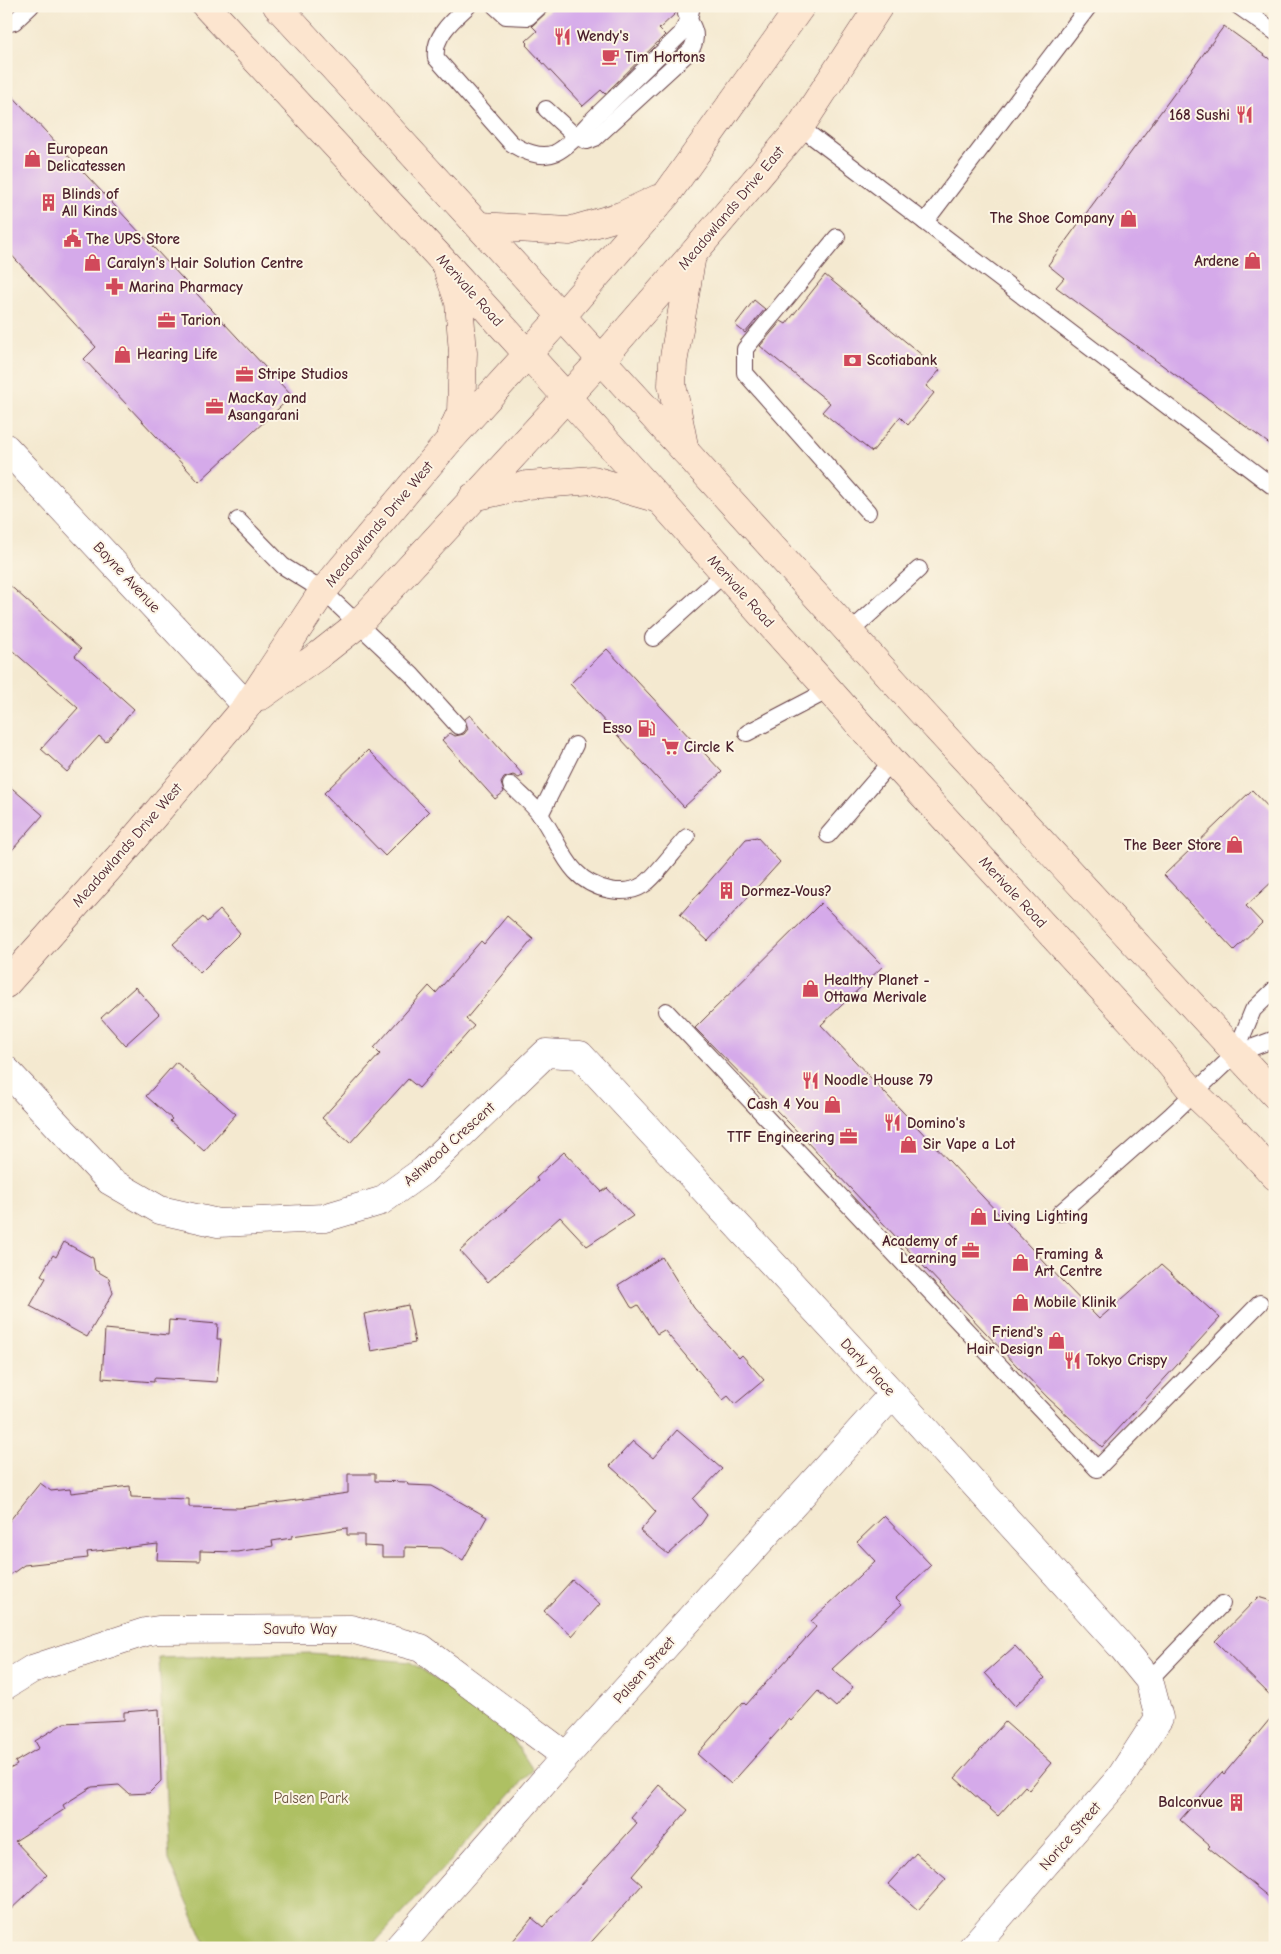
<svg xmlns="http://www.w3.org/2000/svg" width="1281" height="1954" font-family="'Comic Neue',sans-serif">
  <rect width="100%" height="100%" fill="#fcf5e5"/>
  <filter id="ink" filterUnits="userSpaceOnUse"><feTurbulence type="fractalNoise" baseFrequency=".02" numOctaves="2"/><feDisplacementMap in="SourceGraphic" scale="10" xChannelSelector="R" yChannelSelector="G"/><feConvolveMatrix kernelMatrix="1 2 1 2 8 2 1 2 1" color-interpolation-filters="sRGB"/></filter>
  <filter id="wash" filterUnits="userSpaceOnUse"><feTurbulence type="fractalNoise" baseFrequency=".0096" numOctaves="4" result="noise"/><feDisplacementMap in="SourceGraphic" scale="20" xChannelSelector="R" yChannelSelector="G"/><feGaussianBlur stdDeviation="1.12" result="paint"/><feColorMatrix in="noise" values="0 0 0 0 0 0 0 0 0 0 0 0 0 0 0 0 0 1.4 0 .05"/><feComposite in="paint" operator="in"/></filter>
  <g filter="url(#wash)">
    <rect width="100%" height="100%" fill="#f4e9d0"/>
    <path fill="#aec064" stroke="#7c7048" d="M311 1653 410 1662 502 1722 533 1770 370 1948H207L169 1860 159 1658Z"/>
    <g id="blocks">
      <g fill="#d5aaea">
        <path d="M553 6H680L676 13 659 29 665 35 605 94 601 90 583 106 526 45 528 43 526 41 537 31 532 26Z"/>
        <path d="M1224 26 1275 63V448L1056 287 1064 278 1048 265Z"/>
        <path d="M6 89 292 396 199 482 84 359 96 347 6 249Z"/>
        <path d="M825 275 940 370 926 386 934 393 908 425 900 417 872 452 822 412 830 403 760 346 781 321 786 324Z"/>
        <path d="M754 300 765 309 745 333 735 325Z"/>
        <path d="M6 582 81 649 75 656 134 709 106 742 99 736 67 772 41 749 78 708 6 645Z"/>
        <path d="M607 649 722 772 684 807 570 684Z"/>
        <path d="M470 715 523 775 519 778 513 775 504 778 501 783 504 792 495 799 442 740 450 733 455 736 464 734 468 729 465 719Z"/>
        <path d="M368 750 429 812 385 856 324 793Z"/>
        <path d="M6 783 43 815 6 857Z"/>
        <path d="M1252 790 1275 814V879L1246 906 1262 923 1234 950 1164 875Z"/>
        <path d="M757 837 780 862 708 941 680 915 746 839Z"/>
        <path d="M821 903 883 966 821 1025 1063 1282 1099 1319 1161 1265 1220 1318 1102 1447 1048 1398 1016 1365 791 1125 695 1028Z"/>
        <path d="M220 910 240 933 200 973 173 944 203 917 207 922Z"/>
        <path d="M507 916 533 939 466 1019 474 1026 419 1088 408 1079 350 1143 322 1118 380 1054 374 1048 429 986 436 993 481 941 484 944Z"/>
        <path d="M135 987 159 1014 125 1045 101 1018Z"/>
        <path d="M176 1062 236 1114 204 1151 170 1121 172 1119 146 1096Z"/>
        <path d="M564 1152 602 1192 607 1188 633 1216 587 1246 560 1217 488 1282 460 1251 538 1181 536 1178Z"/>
        <path d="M64 1242 93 1258 95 1270 109 1278 113 1293 87 1337 30 1306 46 1278 41 1275 53 1255 56 1257Z"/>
        <path d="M662 1257 694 1308 739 1358 742 1355 764 1380 735 1404 728 1396 723 1400 664 1330 657 1334 638 1305 633 1308 631 1307 618 1285Z"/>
        <path d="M408 1305 415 1343 371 1351 364 1314Z"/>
        <path d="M169 1320 218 1324 217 1339H221L217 1382 154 1378V1382L102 1378 105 1329 168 1335Z"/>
        <path d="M677 1430 722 1469 693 1499 707 1515 701 1524 668 1554 640 1531 656 1512 630 1484 610 1466 633 1441 653 1458Z"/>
        <path d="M348 1474H375V1481L407 1482 408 1485 432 1486 487 1517 463 1560 442 1548 405 1547V1557H382V1547L364 1546V1535H347V1528L292 1536V1538L272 1541 273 1546 237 1552 200 1551V1561L157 1560 158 1544 87 1552 88 1558 24 1565 6 1578V1525L40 1483 51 1491 70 1489 71 1493 130 1486 131 1497 189 1499V1507L239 1508 348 1493Z"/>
        <path d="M884 1516 931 1565 896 1598 902 1604 832 1669 853 1687 836 1707 818 1691 791 1721 789 1719 731 1784 697 1754 743 1702 746 1705 816 1627 811 1621 875 1561 857 1542Z"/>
        <path d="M572 1580 600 1604 572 1636 544 1611Z"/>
        <path d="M1258 1597 1268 1600 1275 1607V1700L1215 1641Z"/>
        <path d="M1015 1646 1045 1678 1015 1706 985 1673Z"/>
        <path d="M159 1709 161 1781 149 1793 129 1794 119 1785 92 1787 63 1805 65 1809 15 1841 47 1875 6 1914V1771L17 1765 15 1762 39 1748 35 1741 64 1723 124 1720V1712Z"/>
        <path d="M1275 1713V1902L1208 1848 1210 1846 1180 1820 1222 1772 1224 1774Z"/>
        <path d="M1005 1722 1051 1763 1029 1790 1025 1786 998 1816 955 1778Z"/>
        <path d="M659 1785 688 1810 632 1876 642 1885 586 1948H507L532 1918 543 1927 637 1823 631 1818Z"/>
        <path d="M916 1853 946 1879 918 1910 888 1884Z"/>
      </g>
    </g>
  </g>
  <g filter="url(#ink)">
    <use href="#blocks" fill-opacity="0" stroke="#643d44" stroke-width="1"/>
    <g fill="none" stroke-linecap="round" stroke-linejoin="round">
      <defs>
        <g id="lane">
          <path d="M468 6C453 20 433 36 436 58L511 143C522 151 541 159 555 153 570 146 583 129 595 117 624 89 652 62 681 34L689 19 692 6"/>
          <path d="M495 6 506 16 528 17 540 6"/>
          <path d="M1238 6 1275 32"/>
          <path d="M6 24 14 22 31 6"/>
          <path d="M546 109 575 136 587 141 595 138 691 50C699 35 694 29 686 14"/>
          <path d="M800 127 1275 488"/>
          <path d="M925 222 1089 6"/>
          <path d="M837 237 745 349V373L868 512"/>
          <path d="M238 520 283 566 323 591 412 675 458 726"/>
          <path d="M850 632 919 569"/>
          <path d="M653 638 725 573"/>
          <path d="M747 733 829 690"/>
          <path d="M511 785C520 794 530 802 538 812 562 843 565 881 610 890 621 892 634 891 643 885 653 880 677 847 687 837"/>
          <path d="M540 815 575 745"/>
          <path d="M828 835 892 761"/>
          <path d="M666 1011 1097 1469 1260 1303"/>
          <path d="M1235 1054 1253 1010 1275 989"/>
          <path d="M1060 1213 1170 1116 1235 1054 1275 1039"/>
          <path d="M1149 1680 1222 1604"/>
        </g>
        <g id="street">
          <path d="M6 448 247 706"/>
          <path d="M6 1070 110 1181 160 1210 218 1223 324 1218 381 1201 423 1171 546 1053 580 1055 893 1394 1122 1647 1149 1680 1159 1718 1120 1778 972 1948"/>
          <path d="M6 1685 32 1669 145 1632 158 1630 351 1629 421 1648 566 1756"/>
          <path d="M398 1948 566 1756 893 1394"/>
        </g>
        <g id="secondary">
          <path d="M206 6 446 264 659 499 892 761 1160 1052 1194 1093 1236 1133 1275 1176"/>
          <path d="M277 6 685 451 918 708 1275 1095"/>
          <path d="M479 226 569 231 621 216 657 199"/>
          <path d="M448 271 459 302 463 353 461 412 451 434"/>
          <path d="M685 451 672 385 673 363 692 255"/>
          <path d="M473 497 527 485 593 480 659 499"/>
          <path d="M261 696 319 655 357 625 601 360 692 255 800 127 879 6"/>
          <path d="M6 984 119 857 247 706 323 591 448 442 562 316 667 194 801 6"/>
        </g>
      </defs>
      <use href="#lane" stroke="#643d44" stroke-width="18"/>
      <use href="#street" stroke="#643d44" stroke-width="29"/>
      <use href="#secondary" stroke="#643d44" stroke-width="29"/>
      <use href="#lane" stroke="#fff" stroke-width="16"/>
      <use href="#street" stroke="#fff" stroke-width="28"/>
      <use href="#secondary" stroke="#fce5cf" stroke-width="28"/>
    </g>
  </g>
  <defs>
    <symbol id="restaurant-bare" viewBox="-9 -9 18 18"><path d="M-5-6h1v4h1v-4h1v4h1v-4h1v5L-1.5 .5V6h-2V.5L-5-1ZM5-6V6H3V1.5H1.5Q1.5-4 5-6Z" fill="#d1495b" stroke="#fcf5e5" stroke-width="2.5" paint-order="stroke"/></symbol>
    <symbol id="cafe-bare" viewBox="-9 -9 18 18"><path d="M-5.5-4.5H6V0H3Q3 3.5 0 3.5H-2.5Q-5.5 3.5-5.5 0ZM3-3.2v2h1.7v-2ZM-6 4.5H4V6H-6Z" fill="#d1495b" stroke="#fcf5e5" stroke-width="2.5" paint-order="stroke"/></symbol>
    <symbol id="shop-bare" viewBox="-9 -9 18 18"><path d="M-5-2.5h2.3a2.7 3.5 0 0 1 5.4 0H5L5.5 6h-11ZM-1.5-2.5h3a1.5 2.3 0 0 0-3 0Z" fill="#d1495b" stroke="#fcf5e5" stroke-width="2.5" paint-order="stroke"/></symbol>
    <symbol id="building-bare" viewBox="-9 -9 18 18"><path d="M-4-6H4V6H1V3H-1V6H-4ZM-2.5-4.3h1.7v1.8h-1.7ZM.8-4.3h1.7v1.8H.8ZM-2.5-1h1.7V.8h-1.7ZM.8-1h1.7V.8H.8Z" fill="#d1495b" stroke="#fcf5e5" stroke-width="2.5" paint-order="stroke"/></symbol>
    <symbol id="civic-bare" viewBox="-9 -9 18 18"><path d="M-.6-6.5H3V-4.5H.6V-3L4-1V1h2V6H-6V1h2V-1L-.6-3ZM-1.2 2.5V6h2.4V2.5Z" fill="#d1495b" stroke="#fcf5e5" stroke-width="2.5" paint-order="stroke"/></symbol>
    <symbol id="pharmacy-bare" viewBox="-9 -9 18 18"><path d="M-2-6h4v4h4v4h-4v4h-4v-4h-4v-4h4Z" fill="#d1495b" stroke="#fcf5e5" stroke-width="2.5" paint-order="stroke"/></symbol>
    <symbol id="office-bare" viewBox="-9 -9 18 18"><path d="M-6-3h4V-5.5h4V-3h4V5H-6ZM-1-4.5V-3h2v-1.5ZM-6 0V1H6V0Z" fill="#d1495b" stroke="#fcf5e5" stroke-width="2.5" paint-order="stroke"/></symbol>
    <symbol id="bank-bare" viewBox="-9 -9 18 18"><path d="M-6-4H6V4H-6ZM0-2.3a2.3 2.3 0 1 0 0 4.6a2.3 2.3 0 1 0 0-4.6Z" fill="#d1495b" stroke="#fcf5e5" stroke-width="2.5" paint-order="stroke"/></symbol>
    <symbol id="fuel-bare" viewBox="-9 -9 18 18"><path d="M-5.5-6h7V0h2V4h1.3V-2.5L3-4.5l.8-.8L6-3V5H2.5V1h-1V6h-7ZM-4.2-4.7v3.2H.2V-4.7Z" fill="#d1495b" stroke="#fcf5e5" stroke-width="2.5" paint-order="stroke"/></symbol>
    <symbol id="supermarket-bare" viewBox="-9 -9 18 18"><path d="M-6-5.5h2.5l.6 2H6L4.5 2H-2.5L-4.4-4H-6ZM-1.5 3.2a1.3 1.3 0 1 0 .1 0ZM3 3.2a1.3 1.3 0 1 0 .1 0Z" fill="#d1495b" stroke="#fcf5e5" stroke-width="2.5" paint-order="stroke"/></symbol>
  </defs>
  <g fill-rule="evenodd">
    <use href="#restaurant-bare" x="550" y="24" width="25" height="25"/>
    <use href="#cafe-bare" x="598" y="44" width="25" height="25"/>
    <use href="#restaurant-bare" x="1232" y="102" width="25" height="25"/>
    <use href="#shop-bare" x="20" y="146" width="25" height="25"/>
    <use href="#building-bare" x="36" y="190" width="25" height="25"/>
    <use href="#shop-bare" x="1116" y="206" width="25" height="25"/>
    <use href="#civic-bare" x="60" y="226" width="25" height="25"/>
    <use href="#shop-bare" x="1240" y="248" width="25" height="25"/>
    <use href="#shop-bare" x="80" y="250" width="25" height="25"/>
    <use href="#pharmacy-bare" x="102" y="274" width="25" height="25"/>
    <use href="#office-bare" x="154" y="308" width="25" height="25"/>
    <use href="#shop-bare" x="110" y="342" width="25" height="25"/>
    <use href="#bank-bare" x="840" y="348" width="25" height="25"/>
    <use href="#office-bare" x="232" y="362" width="25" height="25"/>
    <use href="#office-bare" x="202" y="394" width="25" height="25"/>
    <use href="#fuel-bare" x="634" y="716" width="25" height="25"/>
    <use href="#supermarket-bare" x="658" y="734" width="25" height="25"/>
    <use href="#shop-bare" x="1222" y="832" width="25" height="25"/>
    <use href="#building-bare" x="714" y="878" width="25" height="25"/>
    <use href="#shop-bare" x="798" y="976" width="25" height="25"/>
    <use href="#restaurant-bare" x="798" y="1068" width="25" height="25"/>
    <use href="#shop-bare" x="820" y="1092" width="25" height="25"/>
    <use href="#restaurant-bare" x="880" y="1110" width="25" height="25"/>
    <use href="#office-bare" x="836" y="1124" width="25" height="25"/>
    <use href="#shop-bare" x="896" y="1132" width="25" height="25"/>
    <use href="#shop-bare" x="966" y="1204" width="25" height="25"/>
    <use href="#office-bare" x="958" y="1238" width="25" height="25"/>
    <use href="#shop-bare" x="1008" y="1250" width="25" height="25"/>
    <use href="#shop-bare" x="1008" y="1290" width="25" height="25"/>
    <use href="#shop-bare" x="1044" y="1328" width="25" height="25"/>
    <use href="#restaurant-bare" x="1060" y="1348" width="25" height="25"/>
    <use href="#building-bare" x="1224" y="1790" width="25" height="25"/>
  </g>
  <g text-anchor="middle" stroke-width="4" stroke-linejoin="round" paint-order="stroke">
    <g font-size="15" font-weight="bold" fill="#4a1f2b" stroke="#fcf5e5" text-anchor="start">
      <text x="577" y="41">Wendy's</text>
      <text x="625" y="62">Tim Hortons</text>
      <text x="1230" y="120" text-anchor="end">168 Sushi</text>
      <text x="47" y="154">European<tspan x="47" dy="17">Delicatessen</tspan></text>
      <text x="62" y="199">Blinds of<tspan x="62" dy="17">All Kinds</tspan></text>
      <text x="1114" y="223" text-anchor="end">The Shoe Company</text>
      <text x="86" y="244">The UPS Store</text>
      <text x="1239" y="266" text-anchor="end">Ardene</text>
      <text x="107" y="268">Caralyn's Hair Solution Centre</text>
      <text x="129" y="292">Marina Pharmacy</text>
      <text x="181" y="325">Tarion</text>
      <text x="137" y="359">Hearing Life</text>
      <text x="867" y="365">Scotiabank</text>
      <text x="258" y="379">Stripe Studios</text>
      <text x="228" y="403">MacKay and<tspan x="228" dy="17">Asangarani</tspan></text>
      <text x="632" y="733" text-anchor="end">Esso</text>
      <text x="684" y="752">Circle K</text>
      <text x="1221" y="850" text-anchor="end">The Beer Store</text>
      <text x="741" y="896">Dormez-Vous?</text>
      <text x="824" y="985">Healthy Planet -<tspan x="824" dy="17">Ottawa Merivale</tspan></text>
      <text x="824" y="1085">Noodle House 79</text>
      <text x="819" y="1109" text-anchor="end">Cash 4 You</text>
      <text x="907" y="1128">Domino's</text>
      <text x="835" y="1142" text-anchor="end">TTF Engineering</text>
      <text x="923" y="1149">Sir Vape a Lot</text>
      <text x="993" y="1221">Living Lighting</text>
      <text x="957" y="1246" text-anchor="end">Academy of<tspan x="957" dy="17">Learning</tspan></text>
      <text x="1035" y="1259">Framing &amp;<tspan x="1035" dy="17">Art Centre</tspan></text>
      <text x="1034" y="1307">Mobile Klinik</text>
      <text x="1043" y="1337" text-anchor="end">Friend's<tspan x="1043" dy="17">Hair Design</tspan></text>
      <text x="1086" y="1365">Tokyo Crispy</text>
      <text x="1223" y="1807" text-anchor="end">Balconvue</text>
    </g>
    <g font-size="15" fill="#4a1f2b" stroke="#fcf5e5">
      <text transform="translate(731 208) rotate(-50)" y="5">Meadowlands Drive East</text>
      <text transform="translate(470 290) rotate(48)" y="5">Merivale Road</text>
      <text transform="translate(379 524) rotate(-50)" y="5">Meadowlands Drive West</text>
      <text transform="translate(127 577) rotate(47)" y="5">Bayne Avenue</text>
      <text transform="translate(741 591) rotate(48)" y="5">Merivale Road</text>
      <text transform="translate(127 845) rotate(-49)" y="5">Meadowlands Drive West</text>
      <text transform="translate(1013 892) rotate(47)" y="5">Merivale Road</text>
      <text transform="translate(449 1144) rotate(-42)" y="5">Ashwood Crescent</text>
      <text transform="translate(868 1367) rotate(47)" y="5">Darly Place</text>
      <text x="300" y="1634">Savuto Way</text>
      <text transform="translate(644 1670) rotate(-48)" y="5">Palsen Street</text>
      <text transform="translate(1070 1836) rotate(-49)" y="5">Norice Street</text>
    </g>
    <g font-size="15" fill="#684f3c" stroke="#fcf5e5">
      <text x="311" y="1803">Palsen Park</text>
    </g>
  </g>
  <rect width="1281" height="1954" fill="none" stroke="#fcf5e5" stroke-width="25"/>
</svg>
